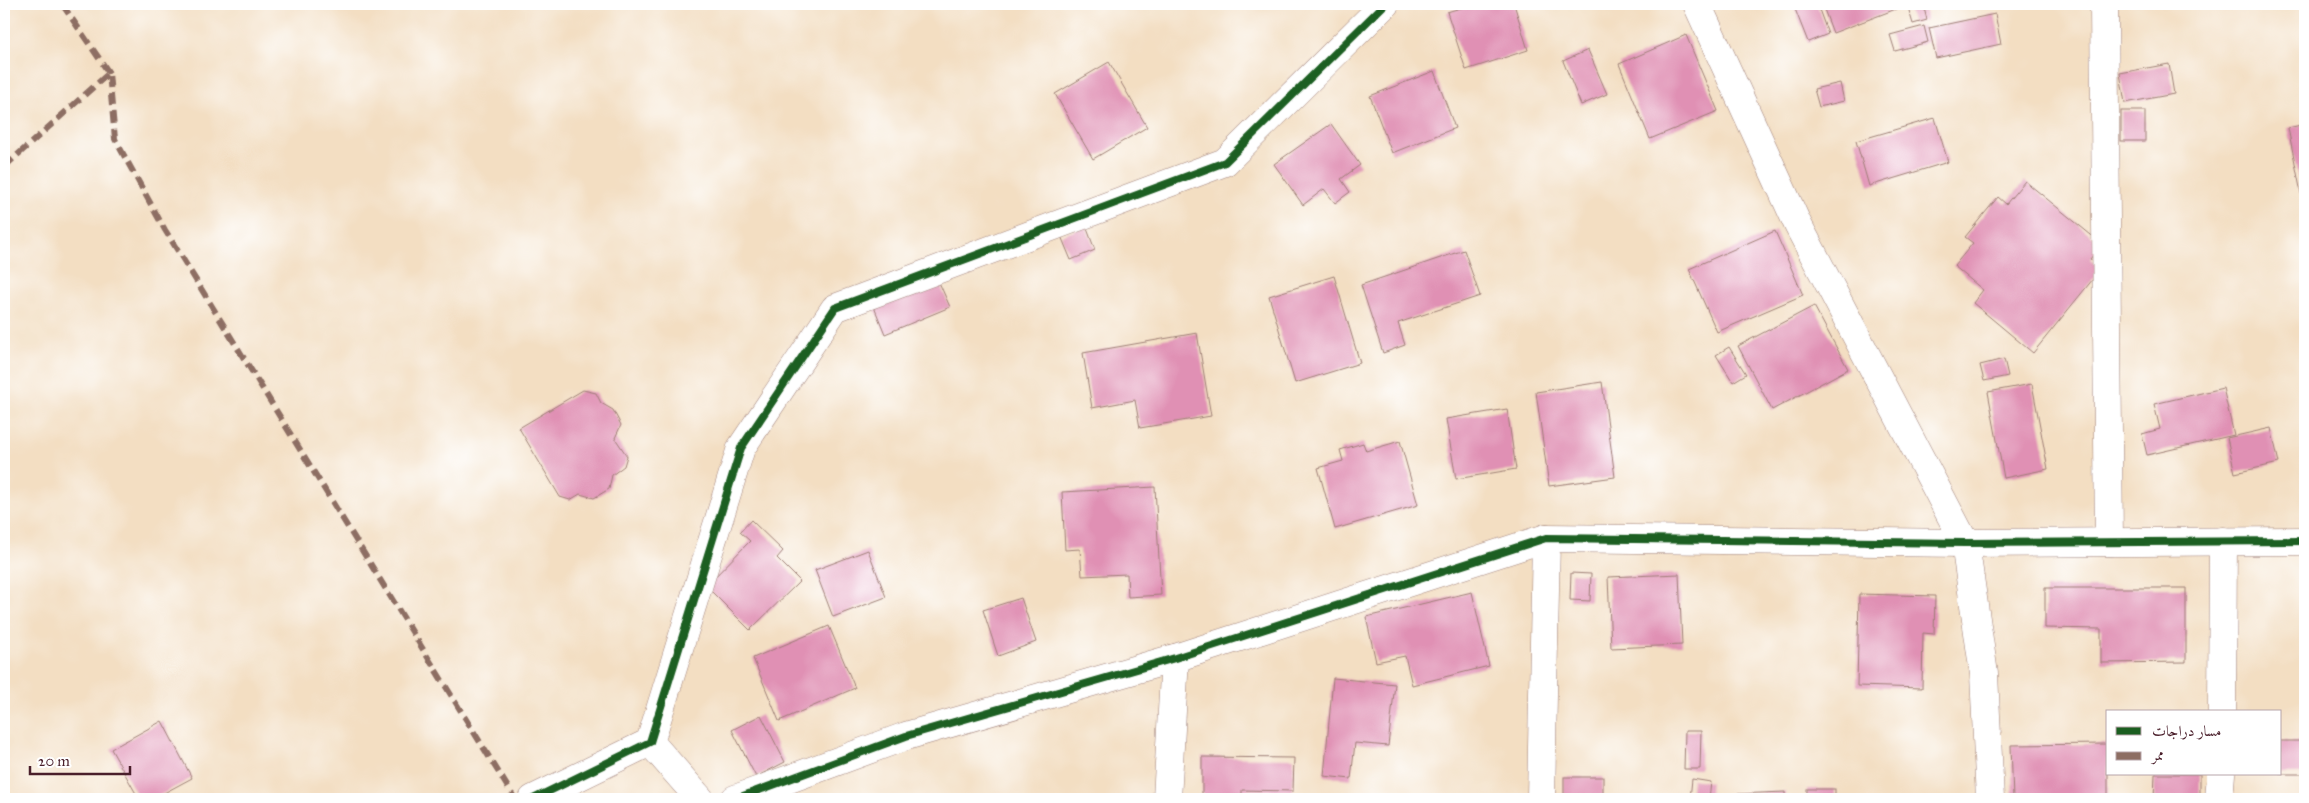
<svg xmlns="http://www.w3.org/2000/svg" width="2309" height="803" font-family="'IM FELL Great Primer',Amiri,serif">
  <rect width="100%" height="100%" fill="#fff"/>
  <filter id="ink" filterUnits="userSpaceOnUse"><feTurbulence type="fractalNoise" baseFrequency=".02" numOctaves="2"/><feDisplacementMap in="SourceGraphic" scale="10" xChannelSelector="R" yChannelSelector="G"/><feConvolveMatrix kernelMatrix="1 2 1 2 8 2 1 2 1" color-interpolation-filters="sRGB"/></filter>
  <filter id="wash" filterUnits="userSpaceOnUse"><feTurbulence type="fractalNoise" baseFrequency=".0096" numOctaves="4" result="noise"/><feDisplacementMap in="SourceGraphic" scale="20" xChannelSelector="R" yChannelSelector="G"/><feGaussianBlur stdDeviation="1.12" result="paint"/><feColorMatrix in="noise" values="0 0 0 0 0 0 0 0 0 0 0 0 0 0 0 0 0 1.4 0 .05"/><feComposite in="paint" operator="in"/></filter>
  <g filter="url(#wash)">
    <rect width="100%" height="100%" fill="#f3dec2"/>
    <g id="blocks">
      <g fill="#e090b4">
        <path d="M1474 4H1514L1528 50 1466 70 1447 12Z"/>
        <path d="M1793 4H1817L1828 34 1808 42Z"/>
        <path d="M1822 4H1894L1896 9 1833 33Z"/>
        <path d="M1907 4H1923L1927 20 1913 24Z"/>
        <path d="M1995 14 2001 44 1936 58 1929 28Z"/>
        <path d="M1924 26 1928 42 1895 51 1890 35Z"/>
        <path d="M1686 35 1718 111 1650 139 1619 64Z"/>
        <path d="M1588 50 1607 94 1581 105 1563 61Z"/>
        <path d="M1109 62 1147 127 1093 159 1055 94Z"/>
        <path d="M2169 64 2174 94 2125 103 2120 73Z"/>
        <path d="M1434 71 1455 128 1392 153 1370 96Z"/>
        <path d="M1840 83 1844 101 1819 107 1814 89Z"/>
        <rect x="2121" y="111" width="24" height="30"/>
        <path d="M1935 118 1948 162 1869 186 1856 141Z"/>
        <path d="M1331 124 1360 165 1341 179 1350 192 1335 203 1324 189 1303 205 1274 164Z"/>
        <path d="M2305 124V208H2304L2288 128Z"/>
        <path d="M2025 181 2102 244 2090 259 2102 268 2033 353 1973 303 1983 290 1954 266 1973 243 1965 237 1998 197 2006 204Z"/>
        <path d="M1086 226 1095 250 1071 260 1061 236Z"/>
        <path d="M1775 231 1803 295 1717 332 1689 269Z"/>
        <path d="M1464 250 1480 296 1398 323 1405 345 1383 353 1361 285Z"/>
        <path d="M1334 276 1360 363 1295 383 1269 296Z"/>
        <path d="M938 280 950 307 885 334 874 307Z"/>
        <path d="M1814 306 1848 369 1772 410 1738 346Z"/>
        <path d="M1197 333 1211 416 1140 428 1135 400 1092 408 1083 353Z"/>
        <path d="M1729 347 1746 374 1733 382 1716 355Z"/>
        <path d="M2004 359 2008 376 1984 381 1980 365Z"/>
        <path d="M1602 382 1615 477 1549 486 1536 392Z"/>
        <path d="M2032 384 2048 469 2004 478 1988 392Z"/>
        <path d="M2223 388 2234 435 2147 455 2142 434 2160 429 2154 404Z"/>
        <path d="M583 390 596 393 601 403 613 410 621 425 615 438 627 456 624 466 612 475 609 489 594 498 580 494 570 500 560 497 519 428Z"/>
        <path d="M1507 409 1516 469 1456 479 1446 419Z"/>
        <path d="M2271 428 2279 463 2235 473 2227 438Z"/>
        <path d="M1400 441 1418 505 1335 529 1318 468 1343 461 1340 450 1363 443 1366 451Z"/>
        <path d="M1155 487 1161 595 1128 597 1127 574 1082 576 1080 549 1065 550 1062 492Z"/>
        <path d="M751 520 783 551 777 558 800 581 750 630 706 586 750 541 740 532Z"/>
        <path d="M868 550 886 597 833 617 815 570Z"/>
        <path d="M1571 573 1591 574 1590 601 1570 600Z"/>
        <path d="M1679 574 1682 645 1611 648 1608 577Z"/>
        <path d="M2045 588H2186V662L2101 663V629L2045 628Z"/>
        <path d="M1472 592 1489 666 1412 685 1405 656 1376 662 1366 617Z"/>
        <path d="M1859 594 1935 596 1934 634 1923 633 1922 688 1857 686Z"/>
        <path d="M1021 598 1036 642 998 656 983 610Z"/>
        <path d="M829 626 855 688 779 721 753 658Z"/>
        <path d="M1333 678 1395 684 1388 746 1355 743 1351 779 1324 776Z"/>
        <path d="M761 715 785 762 756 777 732 730Z"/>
        <path d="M162 721 192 778 153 799H139L111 749Z"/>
        <path d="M1685 731H1701L1700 769H1684Z"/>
        <rect x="2280" y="741" width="25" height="33"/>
        <path d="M2108 744V799H2013L2011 745Z"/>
        <path d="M1202 757 1294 758 1293 791 1242 790V799H1202Z"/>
        <path d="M2155 774H2200V799H2154Z"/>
        <rect x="1564" y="777" width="39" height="20"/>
        <path d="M1692 779 1711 782 1709 799H1690Z"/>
        <rect x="1807" y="789" width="28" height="10"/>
        <path d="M1785 792V799H1736V794Z"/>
      </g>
    </g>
  </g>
  <g filter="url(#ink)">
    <use href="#blocks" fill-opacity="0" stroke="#9e7e76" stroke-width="1"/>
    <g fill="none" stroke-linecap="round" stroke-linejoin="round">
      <defs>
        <g id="minor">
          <path d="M1697 4 1798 225 1965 543 1984 674 1990 799"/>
          <path d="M2104 4 2109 542"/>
          <path d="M2222 712 2223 541"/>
          <path d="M650 742 700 799"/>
          <path d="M533 799 650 742 741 448 835 308 1225 162 1385 4"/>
          <path d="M735 799 906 736 1175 658 1546 538 1965 543 2305 541"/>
          <path d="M1167 799 1175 658"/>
          <path d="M1541 799 1546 538"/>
          <path d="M2219 799 2221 774"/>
        </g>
      </defs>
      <use href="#minor" stroke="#9e7e76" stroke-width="29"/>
      <use href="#minor" stroke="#fff" stroke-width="28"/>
      <g stroke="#8d6e63" stroke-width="6" stroke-dasharray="12 6" stroke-linecap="butt">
        <path d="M62 4 109 73"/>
        <path d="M4 167 109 73 115 139 165 230 515 799"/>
      </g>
      <defs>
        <g id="cycleway">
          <path d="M533 799 650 742 741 448 835 308 1225 162 1385 4"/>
          <path d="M735 799 906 736 1175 658 1546 538 1965 543 2305 541"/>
        </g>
      </defs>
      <use href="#cycleway" stroke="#fff" stroke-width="11"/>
      <use href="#cycleway" stroke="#1b5e20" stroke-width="8"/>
    </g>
  </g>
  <rect width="2309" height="803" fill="none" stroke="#fff" stroke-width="20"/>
  <rect x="2106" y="710" width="175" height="65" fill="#ffffff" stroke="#b7a5aa"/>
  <rect x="2116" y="727" width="25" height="8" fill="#1b5e20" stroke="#b7a5aa"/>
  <text x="2152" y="736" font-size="15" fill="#4a1f2b">مسار دراجات</text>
  <rect x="2116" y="752" width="25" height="8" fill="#8d6e63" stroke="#b7a5aa"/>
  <text x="2152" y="760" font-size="15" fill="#4a1f2b">ممر</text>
  <path d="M30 766v8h100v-8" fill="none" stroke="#4a1f2b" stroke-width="2.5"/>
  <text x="38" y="766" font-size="15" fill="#4a1f2b" stroke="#ffffff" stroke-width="4" paint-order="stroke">20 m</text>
</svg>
